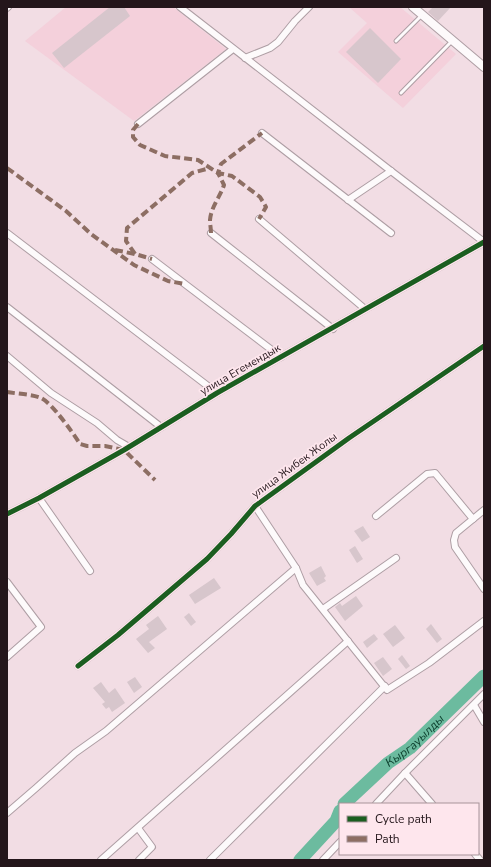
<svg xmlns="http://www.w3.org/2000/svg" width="491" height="867" font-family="'Nunito Sans',sans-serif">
  <rect width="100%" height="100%" fill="#f2dde4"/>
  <g fill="#f4d0db">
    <path d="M66 7H173L226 49 134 121 25 41Z"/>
    <path d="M349 7H400L456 54 403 108 338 52 367 23Z"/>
  </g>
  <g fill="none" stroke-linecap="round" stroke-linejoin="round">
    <g stroke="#6cbb9f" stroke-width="13">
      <path id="s1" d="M344 804 388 763 410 748 484 676"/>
      <path d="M300 860 336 821 340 811"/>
    </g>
  </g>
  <g fill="#d7c6cc">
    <path d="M110 7H124L130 16 64 68 52 53Z"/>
    <path d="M433 7H451L438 21 428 12Z"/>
    <path d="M370 28 401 59 378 83 346 52Z"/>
    <path d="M363 526 370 537 362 542 354 531Z"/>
    <path d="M355 546 363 559 357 563 349 550Z"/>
    <path d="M321 566 326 576 324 578 326 581 317 586 309 573Z"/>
    <path d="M214 578 221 588 195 604 189 595Z"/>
    <path d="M356 596 363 606 345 621 335 607 340 603 342 606Z"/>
    <path d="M189 613 196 622 191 626 184 617Z"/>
    <path d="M158 616 167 629 149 642 155 648 148 653 136 639 149 629 146 625Z"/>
    <path d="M431 624 442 639 437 643 426 629Z"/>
    <path d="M395 625 405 638 393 647 383 634Z"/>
    <path d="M374 634 378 639 367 648 363 642Z"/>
    <path d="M402 655 410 666 406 669 398 659Z"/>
    <path d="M383 657 392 669 383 676 374 663Z"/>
    <path d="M135 677 142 687 134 693 127 682Z"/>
    <path d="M101 682 109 693 115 688 125 703 112 712 109 707 106 709 102 704 105 702 93 688Z"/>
  </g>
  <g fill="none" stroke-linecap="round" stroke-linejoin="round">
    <defs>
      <g id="lane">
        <path d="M396 41 421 16"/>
        <path d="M401 93 451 42"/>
      </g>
      <g id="street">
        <path d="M180 7 391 171 484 242"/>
        <path d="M7 8 8 7"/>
        <path d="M245 58 270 48 278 42 295 21 309 7"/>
        <path d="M138 124 233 49"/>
        <path d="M262 133 391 233"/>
        <path d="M348 200 391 171"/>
        <path d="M259 219 365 309"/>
        <path d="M7 233 217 393"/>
        <path d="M211 233 333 329"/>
        <path d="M152 259 281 357"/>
        <path d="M7 307 161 427"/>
        <path d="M7 356 51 393 97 423 117 440 129 447"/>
        <path d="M39 498 90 571"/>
        <path d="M255 506 296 568 303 585 387 690 429 663 484 621"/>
        <path d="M484 510 456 533 454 540 455 547 484 589"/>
        <path d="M7 514 39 498 124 450 217 393 484 242"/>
        <path d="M376 516 427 474 435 473 473 519"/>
        <path d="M7 582 41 627 7 657"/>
        <path d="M323 609 396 558"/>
        <path d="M78 666 118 635 207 559 231 534 255 506 349 438 484 346"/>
        <path d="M474 705 484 722"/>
        <path d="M405 773 432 804"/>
        <path d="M376 804 405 773 484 694"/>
        <path d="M7 813 36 788 75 753 106 731 296 568"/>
        <path d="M138 828 152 847 139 860"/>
        <path d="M475 854 480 860"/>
        <path d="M101 860 348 641"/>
        <path d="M210 860 385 686"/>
        <path d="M323 860 340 842"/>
      </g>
      <path id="secondary" d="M413 7 484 67"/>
    </defs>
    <use href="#lane" stroke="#ae9ea4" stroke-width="5"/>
    <use href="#street" stroke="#ae9ea4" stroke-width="8"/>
    <use href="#secondary" stroke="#ae9ea4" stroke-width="10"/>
    <use href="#lane" stroke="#fdfafb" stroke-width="3"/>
    <use href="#street" stroke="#fdfafb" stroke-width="6"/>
    <use href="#secondary" stroke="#fdfafb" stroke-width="8"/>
    <g stroke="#8d6e63" stroke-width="4" stroke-dasharray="8 4" stroke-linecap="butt">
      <path d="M138 124 133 130V137L140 145 165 156 198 160 218 173 232 176 260 197 266 207 259 219"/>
      <path d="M7 168 66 211 91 234 134 265 168 281 185 284"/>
      <path d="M211 233C211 229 210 224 210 220 211 207 220 197 224 185L218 173 221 164 262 133"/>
      <path d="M115 250 135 254 152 259"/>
      <path d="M135 254 126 241 127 228 192 173 210 168"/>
      <path d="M7 392C18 394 31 394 41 398 52 403 73 433 80 444L87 446H105L124 450 155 480"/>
    </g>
    <defs>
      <g id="cycleway">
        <path d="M7 514 39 498 124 450 217 393 484 242"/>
        <path d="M78 666 118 635 207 559 231 534 255 506 349 438 484 346"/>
      </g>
    </defs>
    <use href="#cycleway" stroke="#fee6ed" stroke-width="8"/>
    <use href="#cycleway" stroke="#1b5e20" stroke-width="5"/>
  </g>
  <g text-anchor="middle" stroke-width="3.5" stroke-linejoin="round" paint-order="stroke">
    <g font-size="11" fill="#24161b" stroke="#fee6ed">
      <text transform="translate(240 369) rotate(-30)" y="4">улица Егемендык</text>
      <text transform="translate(294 465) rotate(-36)" y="4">улица Жибек Жолы</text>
    </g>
    <g font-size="12" font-style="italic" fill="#0b3e2c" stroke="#fee6ed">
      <text dy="4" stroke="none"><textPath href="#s1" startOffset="95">Кыргауылды</textPath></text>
    </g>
  </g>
  <rect width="491" height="867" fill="none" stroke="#24161b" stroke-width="16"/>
  <rect x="339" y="803" width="140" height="52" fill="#fee6ed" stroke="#a79399"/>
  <rect x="347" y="816" width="20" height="6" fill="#1b5e20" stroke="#a79399"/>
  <text x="375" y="823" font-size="12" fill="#24161b">Cycle path</text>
  <rect x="347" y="836" width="20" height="6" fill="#8d6e63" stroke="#a79399"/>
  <text x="375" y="843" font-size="12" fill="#24161b">Path</text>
</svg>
